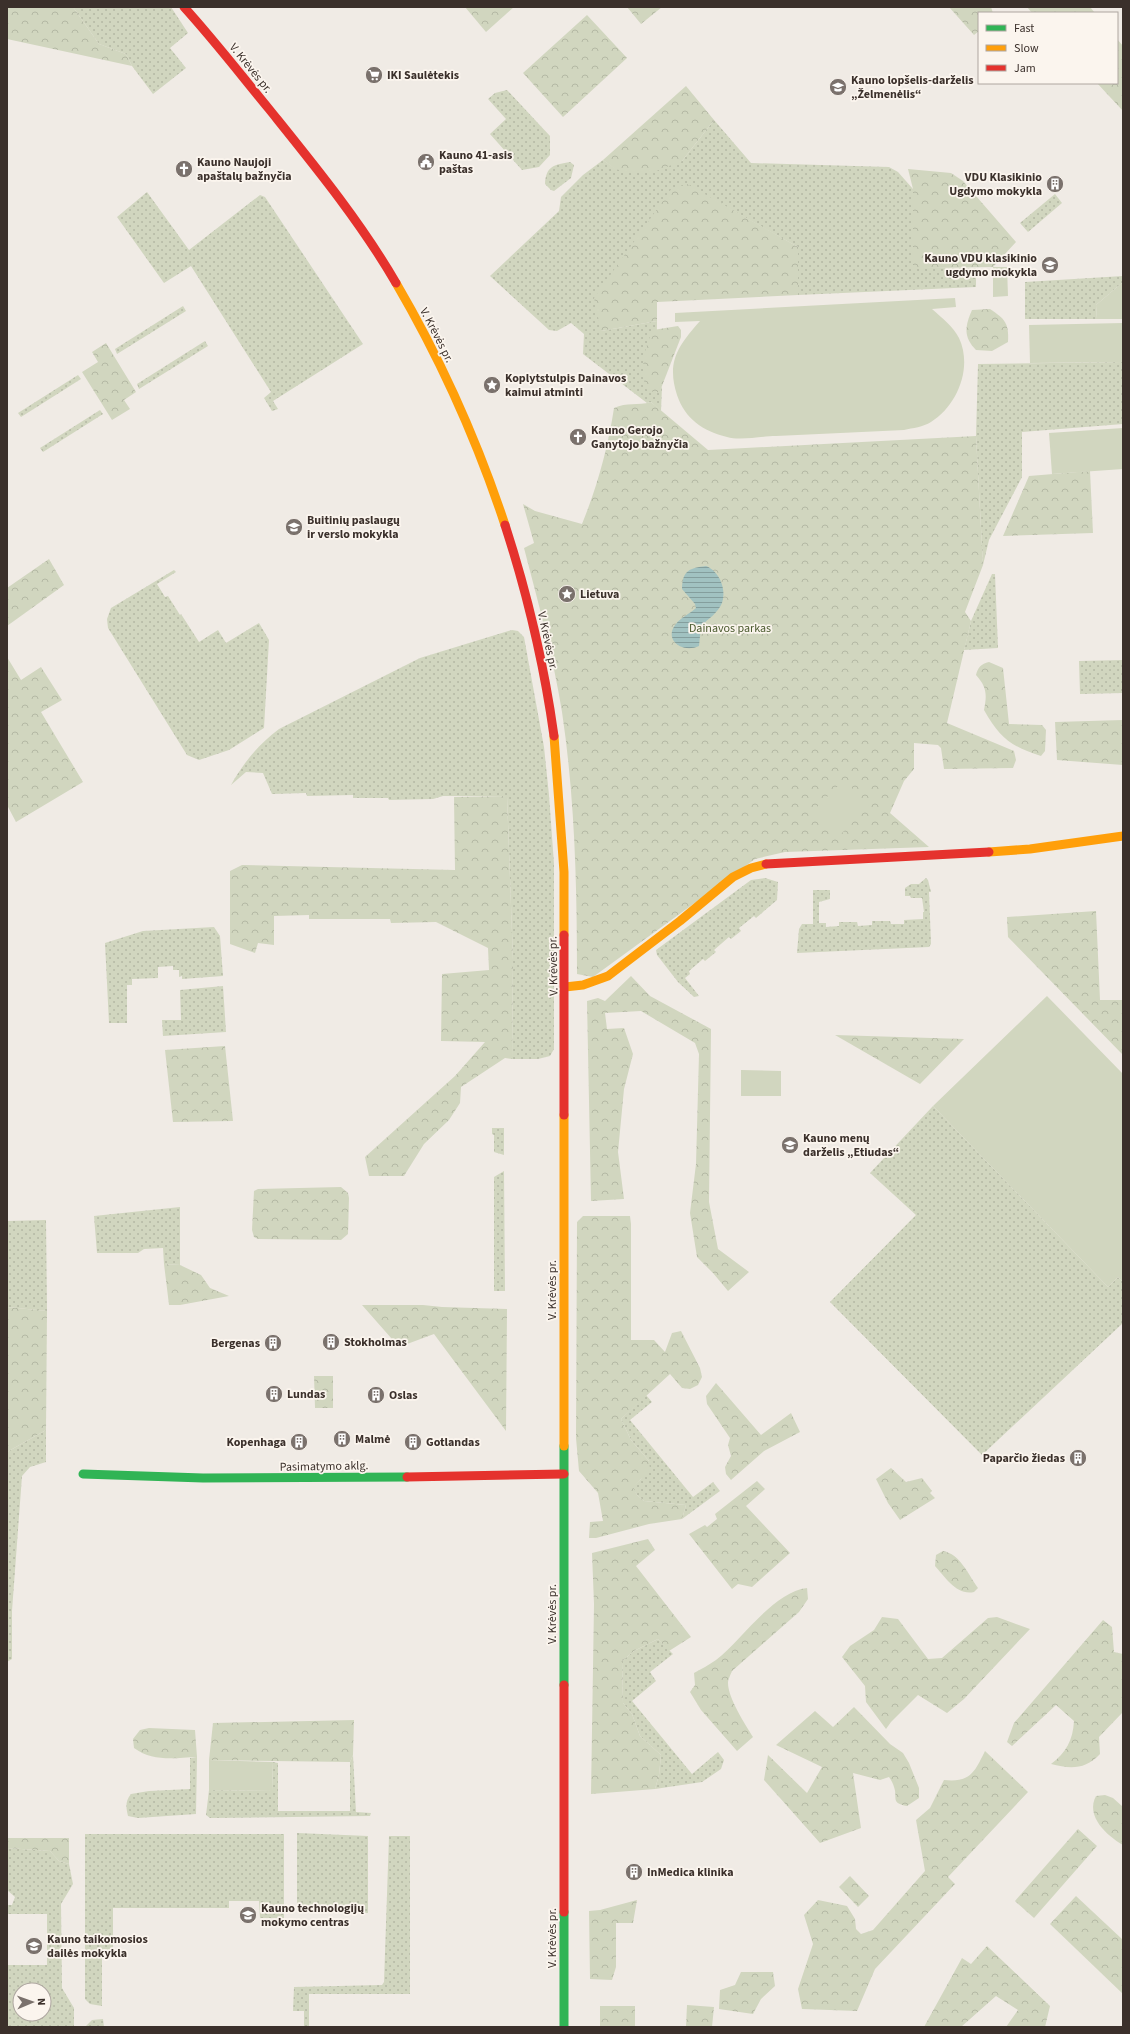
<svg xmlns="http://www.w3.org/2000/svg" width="1130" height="2034" font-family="'Source Sans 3',sans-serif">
  <defs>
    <pattern id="grass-dots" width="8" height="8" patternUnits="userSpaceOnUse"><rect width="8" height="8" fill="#d1d6bf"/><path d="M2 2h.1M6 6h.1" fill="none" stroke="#b4b8a4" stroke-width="1.8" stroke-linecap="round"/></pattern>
    <pattern id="forest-crowns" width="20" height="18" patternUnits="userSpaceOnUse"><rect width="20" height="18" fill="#d1d6bf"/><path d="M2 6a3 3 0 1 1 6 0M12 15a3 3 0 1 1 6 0" fill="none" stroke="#b4b8a4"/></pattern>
    <pattern id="water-rules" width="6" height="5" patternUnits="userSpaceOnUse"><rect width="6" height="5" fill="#a1c2c1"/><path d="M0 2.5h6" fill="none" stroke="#849e9d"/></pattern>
  </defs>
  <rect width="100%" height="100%" fill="#f0ebe5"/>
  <g fill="url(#grass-dots)" fill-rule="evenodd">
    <path d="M73 7H171L188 33 170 48 186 68 153 94 132 66 126 54 99 44Z"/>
    <path d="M507 90 550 136V155L539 167 522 170 490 134 506 119 488 99 495 93Z"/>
    <path d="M714 120 751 163 889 167 898 172 913 189V267L976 268V287L798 295V247L687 185 601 331 657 321 656 393 662 387 661 411 651 402 647 403 583 354 584 334 571 323 557 331 549 330 490 276 559 211 561 197 583 175 603 160 616 169 682 161Z"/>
    <path d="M570 162 574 165 571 178 554 191 551 190 545 184C546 165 555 165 570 162Z"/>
    <path d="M147 192 189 250 260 195 265 197 363 344 273 401 278 409 272 411 264 398 271 392 191 266 164 283 117 217Z"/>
    <path d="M1055 194 1062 203 1028 232 1020 223Z"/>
    <path d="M1123 276V282L1096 305 1097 319H1025V282Z"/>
    <path d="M183 306 186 311 117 354 115 349Z"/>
    <path d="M205 341 208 346 139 389 137 384Z"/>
    <path d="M1123 362V424L1022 432V477L989 540 983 565 976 436 978 364Z"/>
    <path d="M78 375 81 379 21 417 18 413Z"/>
    <path d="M100 410 103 414 43 452 40 448Z"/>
    <path d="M174 570 176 572 157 584 165 597 168 596 180 615 181 614 199 642 218 630 226 643 259 623 269 640 264 728 229 750 199 760 187 755 108 628 107 619 111 608Z"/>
    <path d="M992 574H995L998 648 964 650 971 621Z"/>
    <path d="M512 630 518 631 524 637 544 747 549 795 554 864V1049L550 1056 538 1059H512L513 960 507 796H443L433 799 389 800 388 798H353V795L307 796 306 793 272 794 263 773 246 772 231 785C244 762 258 745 279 729L420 658Z"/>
    <path d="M1123 660V693L1080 694 1079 661Z"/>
    <path d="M765 878 778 882 777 900 756 918 754 916 739 928 741 931 731 939 729 937 714 950 716 952 705 961 703 959 689 971 690 974 685 978 699 996 694 997 678 982 657 955 656 950 751 880Z"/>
    <path d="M926 878 928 880 931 892H929L931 944 929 947 797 953 799 929 802 924H813V890H830V899L819 902V923H826V927L839 926V922H857L858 926 872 925V921H890L891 924H904V920L923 919V912H924L922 898H911L910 896H905V888L911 884H919Z"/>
    <path d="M214 927 220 936 223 976 182 979V976L179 977V970H173V966L158 967V978L132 979V985H127V1023H109L105 943 143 931Z"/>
    <path d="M223 986 226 1032 163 1036 162 1020H181L180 990Z"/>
    <path d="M933 1106 1108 1287 1118 1277 1123 1282V1323L982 1455 830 1302 916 1215 870 1173Z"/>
    <path d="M492 1128H504V1155L494 1152V1135L492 1134Z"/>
    <path d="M504 1171 505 1291H494V1177Z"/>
    <path d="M180 1207V1265L164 1264 163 1248 144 1249 138 1253H97L94 1216Z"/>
    <path d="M46 1220 47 1311 7 1307V1221Z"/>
    <path d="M646 1395 652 1402 630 1420 693 1497 713 1482 720 1491 682 1519 686 1505 644 1501 637 1495 632 1487 641 1479 649 1461 631 1440 621 1419Z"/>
    <path d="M46 1430V1462L30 1467 22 1476 12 1611V1659L7 1662V1452Z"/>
    <path d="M658 1639 673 1654 650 1672 656 1681 632 1701 692 1774 718 1752 724 1760 721 1769 702 1782 655 1789 659 1775 661 1755 640 1736 632 1714 623 1703 622 1661 634 1651Z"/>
    <path d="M353 1755 356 1812 371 1813 370 1816 210 1818 206 1815 209 1790 272 1791 273 1762 278 1763V1811H350V1762Z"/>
    <path d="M197 1757 196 1814 138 1818 128 1816C126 1808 125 1801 131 1794L149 1791 190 1789V1758Z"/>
    <path d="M297 1833 368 1836V1913H360L359 1906 297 1907Z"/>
    <path d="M85 1834H284V1918H260L259 1901H229V1908H113V1950H102V2006L90 2004 85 1999Z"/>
    <path d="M389 1836H410V1994H309V2027H304V2011H293L294 1987 382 1985 384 1982Z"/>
    <path d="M7 1848 50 1851 59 1861 69 1864 73 1884 61 1904 62 1988 74 2008V2027H7V1965H47V1914H7V1905H12L15 1897 7 1890ZM20 1990H44V2014H20Z"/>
    <path d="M103 2019 104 2027H85L92 2020Z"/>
  </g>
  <g fill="url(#forest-crowns)">
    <path d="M7 7H73L99 44 126 54 132 66 7 39Z"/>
    <path d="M465 7H514L486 32Z"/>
    <path d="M627 7H662L641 24Z"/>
    <path d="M949 7H991L993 13H979V31L974 35Z"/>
    <path d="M1027 7H1090L1095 13H1032Z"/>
    <path d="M587 15 627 58 563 117 523 73Z"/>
    <path d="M1117 39 1123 46V111L1097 83H1117Z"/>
    <path d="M686 86 714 120 682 161 651 173H631L615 169 603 160Z"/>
    <path d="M908 169 951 173 963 181 1016 242 993 267 913 268V189Z"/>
    <path d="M687 184 798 247V295L657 302V321L601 331 594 298 672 188Z"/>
    <path d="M990 309C1005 319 1009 323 1008 342L992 351 976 350C963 337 965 326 972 310Z"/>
    <path d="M678 326 681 330V337L660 391 656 393 646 389C640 369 644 348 653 330Z"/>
    <path d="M106 343 136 392 124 400 130 409 112 420 82 372 98 362 92 352Z"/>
    <path d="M651 402 708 450 976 436 983 565 965 612 971 621 947 723 1014 751 1016 760 1013 768 944 769 941 748 938 745 914 743V769L904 781 890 813 929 847 785 852 755 859 593 977 577 974C577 887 575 799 562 712 553 656 538 602 524 548L534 543 523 504 535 511 582 524C597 487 608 448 614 408 627 402 637 406 651 402Z"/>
    <path d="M1090 471 1093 533 1003 536 1029 476Z"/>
    <path d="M49 559 64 585 7 626V588Z"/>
    <path d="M7 657 21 680 41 667 62 700 41 712 83 782 16 822 7 805Z"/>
    <path d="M989 662 1003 668 1009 724 1042 725 1046 730 1045 751 1041 756C1010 746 1000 738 984 710 987 695 987 687 976 675 978 667 981 664 989 662Z"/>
    <path d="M1123 720V765L1057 760 1055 722Z"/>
    <path d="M507 796 513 960 512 1059 505 1058 461 1087 460 1103 449 1120 424 1144 404 1176H369L365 1157 455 1076 485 1042 441 1041 442 974 489 970 488 948 436 922 391 923 390 919H309V915L274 916V945L258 943 255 953 230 944V871L242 865 455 870 454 797Z"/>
    <path d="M1096 911 1100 1000H1123V1055L1008 937 1007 917Z"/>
    <path d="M631 976 650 996 711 1029 709 1202 718 1249 749 1272 728 1291 713 1273 697 1257 690 1213 696 1164 699 1054 695 1043 641 1011 605 1013 607 1029 624 1028 633 1054 624 1089 618 1152 624 1199 591 1201 587 1001 598 998 605 1001Z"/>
    <path d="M835 1035 964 1039 920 1084Z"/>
    <path d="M225 1046 233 1121 173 1122 165 1050Z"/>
    <path d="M341 1187 348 1193 349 1198 348 1234 341 1240 258 1239 254 1237 252 1230 254 1191 258 1189Z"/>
    <path d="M583 1216H630L631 1224V1340H654L665 1352 672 1333 681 1331 700 1368 702 1377 698 1385 690 1389 682 1388 670 1374 621 1419 631 1440 649 1461 650 1470 633 1487 637 1495 644 1501 686 1505 682 1519 649 1524 596 1538H589L590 1522 603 1521 598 1493 579 1471 576 1438 577 1222Z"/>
    <path d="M164 1264 180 1265 201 1275 210 1288 229 1296 180 1305H169Z"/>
    <path d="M362 1305H423L442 1307 507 1309 506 1431 434 1334 399 1347Z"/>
    <path d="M7 1307 47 1311 46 1430 7 1452Z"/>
    <path d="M314 1376H333V1408H315Z"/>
    <path d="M716 1383 761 1435 791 1413 800 1432 764 1451 731 1480 726 1474 725 1467 731 1456 728 1445 730 1438 707 1404 706 1396Z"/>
    <path d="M891 1468 906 1482 922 1478 932 1491 930 1493 935 1498 900 1520 888 1503 876 1479Z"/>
    <path d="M757 1481 765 1489 746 1506 790 1553 752 1587 738 1584 732 1589 689 1534 705 1525 707 1527 717 1519 715 1514Z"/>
    <path d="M648 1539 655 1550 636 1566 691 1637 669 1651 658 1639 634 1651 622 1661 623 1703 632 1714 640 1736 661 1755 659 1775 655 1789 591 1794 594 1604 592 1553Z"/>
    <path d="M943 1551C960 1554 968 1574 978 1588L974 1592C957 1596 945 1577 935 1566L936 1555Z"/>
    <path d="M807 1588 808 1599 799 1612 732 1671C731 1674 728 1679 728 1683 728 1698 745 1724 753 1737L737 1751 701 1710 690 1692 695 1685 694 1673C701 1669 709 1665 716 1660 742 1640 773 1592 807 1588Z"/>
    <path d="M882 1617 898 1619 928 1659 942 1658 988 1618 997 1617 1030 1629 964 1699 947 1713 918 1695 891 1722 886 1729 866 1702 865 1686 842 1657 850 1646 874 1630Z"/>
    <path d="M1103 1620 1112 1627 1114 1652 1123 1654V1712L1099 1737 1100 1754C1085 1770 1070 1769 1051 1764 1066 1753 1073 1740 1074 1721L1056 1705 1012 1746 1007 1742 1014 1723Z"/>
    <path d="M854 1707 890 1744 903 1753 909 1763 919 1788V1798L907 1806C890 1803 898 1798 894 1787 893 1783 891 1780 889 1777L880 1780 853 1773 861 1828 820 1843 764 1780 768 1755 807 1793 822 1767 776 1745 815 1711 833 1727Z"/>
    <path d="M354 1720 353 1755 350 1762 209 1760 213 1723Z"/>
    <path d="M149 1728 195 1730 197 1757C174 1758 153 1762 134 1748L133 1739 140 1730Z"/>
    <path d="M985 1751 1028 1792 948 1877 955 1884 875 1969 857 2011 802 2009 798 1989 813 1944 804 1915 818 1900 847 1906 855 1919 856 1929 861 1934 873 1930 925 1871 916 1820 930 1808 944 1780C971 1783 975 1771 985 1751Z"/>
    <path d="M1105 1795 1113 1798 1123 1807V1845C1107 1836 1085 1816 1096 1796Z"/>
    <path d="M1078 1829 1097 1846 1034 1918 1015 1901Z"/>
    <path d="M7 1838H69V1864L59 1861 50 1851 7 1848Z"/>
    <path d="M850 1876 869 1896 858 1907 839 1887Z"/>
    <path d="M1076 1896 1123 1940V1994L1050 1924Z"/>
    <path d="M637 1900 633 1923H616V1967L612 1980 590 1979 589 1911 600 1910Z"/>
    <path d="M987 1946 1050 2006 1045 2027H1006L1018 2010 996 1996 961 2027H924L962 1958 971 1964Z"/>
    <path d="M741 1972H773L775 1986 761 1999 753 2014 719 2009 720 1990 735 1985Z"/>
    <path d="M687 2005 714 2007 712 2027H686Z"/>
    <rect x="600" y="2006" width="35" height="21"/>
  </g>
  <g fill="#d1d6bf">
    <path d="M993 267H1007L1008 296 993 297Z"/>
    <path d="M1123 282V319H1097L1096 305Z"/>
    <path d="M955 298 956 307 932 309C942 318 953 326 959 338 973 368 957 406 931 422 923 427 913 428 904 430 862 432 819 434 776 436 763 436 740 441 727 437 703 431 685 419 677 395 666 361 679 345 700 321L675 322V313Z"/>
    <path d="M1123 323V362L1030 363 1029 325Z"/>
    <path d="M1123 428V469L1052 474 1049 433Z"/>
    <path d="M844 780 869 806 840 835 814 810Z"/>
    <path d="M1047 996 1123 1074V1282L1118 1277 1108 1287 933 1106Z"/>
    <path d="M741 1070 781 1071V1096H741Z"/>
    <path d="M209 1760 273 1762 272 1791 209 1790Z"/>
  </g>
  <path fill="url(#water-rules)" d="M706 566C719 571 727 589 722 603 718 613 708 619 701 626L699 646C682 654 663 639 676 624 681 617 690 614 696 608L695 604 682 589C682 570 690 568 706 566Z"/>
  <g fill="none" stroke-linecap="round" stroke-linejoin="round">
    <g stroke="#30b455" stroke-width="9">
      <path d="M564 1446V1685"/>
      <path d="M83 1474 203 1478 407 1477"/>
      <path d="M564 1912V2027"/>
    </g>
    <g stroke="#ff9f0a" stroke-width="9">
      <path d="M396 283C441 360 477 440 505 525"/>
      <path d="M554 736 564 872V935"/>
      <path d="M989 852 1030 849 1123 836"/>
      <path d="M565 987 583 985 608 976 680 921 733 877 751 868 766 864"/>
      <path d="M564 1115V1446"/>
    </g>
    <g stroke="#e5322d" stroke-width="9">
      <path d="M184 7C214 40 241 75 269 109 314 165 360 221 396 283"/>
      <path d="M505 525C527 593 544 664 554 736"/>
      <path d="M766 864 989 852"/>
      <path d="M564 935V1115"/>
      <path d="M407 1477 564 1474"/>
      <path d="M564 1685V1912"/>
    </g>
  </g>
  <defs>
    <symbol id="supermarket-disc" viewBox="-11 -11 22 22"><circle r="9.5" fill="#7a716c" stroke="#fbf5ee"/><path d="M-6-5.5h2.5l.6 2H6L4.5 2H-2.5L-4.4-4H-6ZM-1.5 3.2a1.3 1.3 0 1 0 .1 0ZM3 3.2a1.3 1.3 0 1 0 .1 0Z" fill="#fff"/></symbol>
    <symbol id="school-disc" viewBox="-11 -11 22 22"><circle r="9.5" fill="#7a716c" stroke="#fbf5ee"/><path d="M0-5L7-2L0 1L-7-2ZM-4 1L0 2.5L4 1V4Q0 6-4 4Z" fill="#fff"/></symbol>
    <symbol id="civic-disc" viewBox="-11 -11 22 22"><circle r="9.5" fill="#7a716c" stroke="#fbf5ee"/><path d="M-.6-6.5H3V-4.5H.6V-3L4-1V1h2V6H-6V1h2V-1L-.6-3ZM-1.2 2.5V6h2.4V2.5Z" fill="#fff"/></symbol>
    <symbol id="church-disc" viewBox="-11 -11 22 22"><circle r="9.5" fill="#7a716c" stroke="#fbf5ee"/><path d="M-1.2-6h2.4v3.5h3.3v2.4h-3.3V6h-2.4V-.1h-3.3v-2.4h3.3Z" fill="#fff"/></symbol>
    <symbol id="building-disc" viewBox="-11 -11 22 22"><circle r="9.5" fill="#7a716c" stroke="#fbf5ee"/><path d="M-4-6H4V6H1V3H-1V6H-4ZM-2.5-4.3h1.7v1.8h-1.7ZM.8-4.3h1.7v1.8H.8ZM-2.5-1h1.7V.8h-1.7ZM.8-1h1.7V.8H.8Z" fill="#fff"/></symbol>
    <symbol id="sight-disc" viewBox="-11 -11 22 22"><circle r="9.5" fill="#7a716c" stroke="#fbf5ee"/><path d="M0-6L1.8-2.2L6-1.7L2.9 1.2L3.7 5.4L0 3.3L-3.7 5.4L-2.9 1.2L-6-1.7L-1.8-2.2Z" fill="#fff"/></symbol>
    <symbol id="university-disc" viewBox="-11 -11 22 22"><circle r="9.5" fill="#7a716c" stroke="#fbf5ee"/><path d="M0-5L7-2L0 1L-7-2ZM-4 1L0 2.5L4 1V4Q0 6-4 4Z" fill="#fff"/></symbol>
  </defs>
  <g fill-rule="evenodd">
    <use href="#supermarket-disc" x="364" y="65" width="20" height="20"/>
    <use href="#school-disc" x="828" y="77" width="20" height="20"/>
    <use href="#civic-disc" x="416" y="152" width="20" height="20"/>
    <use href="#church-disc" x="174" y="159" width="20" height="20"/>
    <use href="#building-disc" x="1045" y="174" width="20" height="20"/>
    <use href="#school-disc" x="1040" y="255" width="20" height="20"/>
    <use href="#sight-disc" x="482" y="375" width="20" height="20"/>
    <use href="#church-disc" x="568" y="427" width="20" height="20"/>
    <use href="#school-disc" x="284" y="517" width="20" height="20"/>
    <use href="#sight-disc" x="557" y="584" width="20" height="20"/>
    <use href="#school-disc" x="780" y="1135" width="20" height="20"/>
    <use href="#building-disc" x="321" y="1332" width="20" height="20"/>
    <use href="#building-disc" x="263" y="1333" width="20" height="20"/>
    <use href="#building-disc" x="264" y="1384" width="20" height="20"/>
    <use href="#building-disc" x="366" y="1385" width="20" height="20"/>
    <use href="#building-disc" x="332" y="1429" width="20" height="20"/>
    <use href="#building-disc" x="289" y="1432" width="20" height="20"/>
    <use href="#building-disc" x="403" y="1432" width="20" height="20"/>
    <use href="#building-disc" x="1068" y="1448" width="20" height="20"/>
    <use href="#building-disc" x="624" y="1862" width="20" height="20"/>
    <use href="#university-disc" x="238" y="1905" width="20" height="20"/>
    <use href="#university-disc" x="24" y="1936" width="20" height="20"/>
  </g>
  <g text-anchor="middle" stroke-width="3.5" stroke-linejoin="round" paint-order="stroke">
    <g font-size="12" fill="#3b302b" stroke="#fbf5ee">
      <text transform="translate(251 68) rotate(51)" y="4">V. Krėvės pr.</text>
      <text transform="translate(437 335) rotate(63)" y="4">V. Krėvės pr.</text>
      <text transform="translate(548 641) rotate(78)" y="4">V. Krėvės pr.</text>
      <text transform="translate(553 966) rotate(-91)" y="4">V. Krėvės pr.</text>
      <text transform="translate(552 1290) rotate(-90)" y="4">V. Krėvės pr.</text>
      <text transform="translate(324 1466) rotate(-1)" y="4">Pasimatymo aklg.</text>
      <text transform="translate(552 1614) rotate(-90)" y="4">V. Krėvės pr.</text>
      <text transform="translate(552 1938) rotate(-90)" y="4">V. Krėvės pr.</text>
    </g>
    <g font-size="12" font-weight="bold" fill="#3b302b" stroke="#fbf5ee" text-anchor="start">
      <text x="387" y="79">IKI Saulėtekis</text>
      <text x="851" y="84">Kauno lopšelis-darželis<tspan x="851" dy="14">„Želmenėlis“</tspan></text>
      <text x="439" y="159">Kauno 41-asis<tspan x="439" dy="14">paštas</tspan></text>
      <text x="197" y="166">Kauno Naujoji<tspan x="197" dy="14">apaštalų bažnyčia</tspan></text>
      <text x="1042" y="181" text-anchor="end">VDU Klasikinio<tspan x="1042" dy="14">Ugdymo mokykla</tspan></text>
      <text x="1037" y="262" text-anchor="end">Kauno VDU klasikinio<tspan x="1037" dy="14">ugdymo mokykla</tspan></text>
      <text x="505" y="382">Koplytstulpis Dainavos<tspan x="505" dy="14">kaimui atminti</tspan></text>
      <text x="591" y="434">Kauno Gerojo<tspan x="591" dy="14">Ganytojo bažnyčia</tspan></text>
      <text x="307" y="524">Buitinių paslaugų<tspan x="307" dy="14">ir verslo mokykla</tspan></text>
      <text x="580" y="598">Lietuva</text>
      <text x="803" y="1142">Kauno menų<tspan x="803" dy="14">darželis „Etiudas“</tspan></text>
      <text x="344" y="1346">Stokholmas</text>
      <text x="260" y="1347" text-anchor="end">Bergenas</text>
      <text x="287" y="1398">Lundas</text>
      <text x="389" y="1399">Oslas</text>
      <text x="355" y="1443">Malmė</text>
      <text x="286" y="1446" text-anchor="end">Kopenhaga</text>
      <text x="426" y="1446">Gotlandas</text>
      <text x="1065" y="1462" text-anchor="end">Paparčio žiedas</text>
      <text x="647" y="1876">InMedica klinika</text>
      <text x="261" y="1912">Kauno technologijų<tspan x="261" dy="14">mokymo centras</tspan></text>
      <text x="47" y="1943">Kauno taikomosios<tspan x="47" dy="14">dailės mokykla</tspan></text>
    </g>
    <g font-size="12" fill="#4a5a2e" stroke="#fbf5ee">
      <text x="730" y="632">Dainavos parkas</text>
    </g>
  </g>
  <rect width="1130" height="2034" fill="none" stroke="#3b302b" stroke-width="16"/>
  <rect x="978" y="12" width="140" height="72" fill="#fbf5ee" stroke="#aea6a0"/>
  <rect x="986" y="25" width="20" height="6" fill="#30b455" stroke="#aea6a0"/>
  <text x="1014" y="32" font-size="12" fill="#3b302b">Fast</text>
  <rect x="986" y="45" width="20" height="6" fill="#ff9f0a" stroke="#aea6a0"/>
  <text x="1014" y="52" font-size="12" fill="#3b302b">Slow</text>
  <rect x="986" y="65" width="20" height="6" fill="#e5322d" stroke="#aea6a0"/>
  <text x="1014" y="72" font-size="12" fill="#3b302b">Jam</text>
  <g transform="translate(32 2002) rotate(88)"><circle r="19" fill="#fbf5ee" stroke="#aea6a0"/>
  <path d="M0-3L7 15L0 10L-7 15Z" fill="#7a716c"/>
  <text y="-6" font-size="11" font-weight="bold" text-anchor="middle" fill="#3b302b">N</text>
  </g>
</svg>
